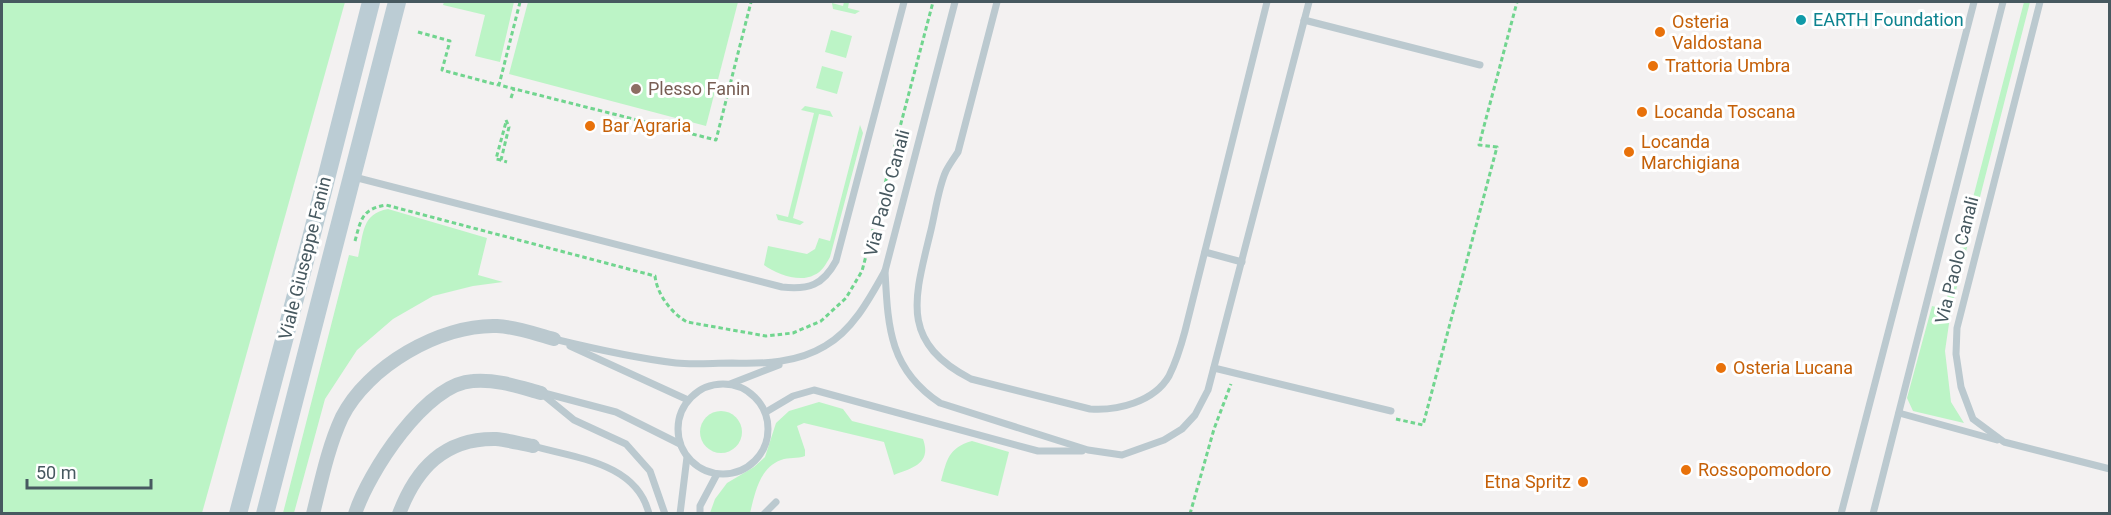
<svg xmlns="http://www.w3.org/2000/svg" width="2111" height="515" font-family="Roboto,sans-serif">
  <rect width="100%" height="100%" fill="#f3f1f1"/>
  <g fill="#bcf4c6">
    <path d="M2 2H345L202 513H2Z"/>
    <path d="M444 2H514L500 62 475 56 485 15 443 5Z"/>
    <path d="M528 2H738L706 126 509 74Z"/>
    <path d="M844 2H849L848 8 860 11 855 14 833 9 832 3 843 6Z"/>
    <path d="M2024 2H2030L1951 310 1945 351 1951 402 1964 423 1913 411 1907 398 1932 306 1944 309Z"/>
    <path d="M831 30 852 36 846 58 825 52Z"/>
    <path d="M822 66 843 72 837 94 816 88Z"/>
    <path d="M805 106 830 111 833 117 819 114 793 218 804 222 800 225 778 220 776 214 788 217 814 113 801 110Z"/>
    <path d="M860 125 863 133 830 257C826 264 822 272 814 275 800 283 776 274 764 265L768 246 807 254 815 249 819 238 830 241Z"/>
    <path d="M388 209 487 238 478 275 503 282 473 286 433 296 393 319 357 350 325 399 294 513H283L349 255 358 257C364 234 361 214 388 209Z"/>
    <path d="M819 402 843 409 852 421 923 439C932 464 912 468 894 475L884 442 804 423 797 426 805 450V456C797 459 789 457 781 460 759 468 755 494 750 513H710L715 499 727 483 754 467 765 457 776 423 789 411Z"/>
    <circle cx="721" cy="432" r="21"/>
    <path d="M972 441 1009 452 998 496 941 481C947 460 948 448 972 441Z"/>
  </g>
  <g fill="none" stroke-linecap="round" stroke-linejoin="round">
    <g stroke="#71d58f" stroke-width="3" stroke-dasharray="4.5 3" stroke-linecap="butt">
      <path d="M520 2 499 85 716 140 751 2"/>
      <path d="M418 32 450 41 442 70 498 85"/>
      <path d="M511 98 514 89"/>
      <path d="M506 120 509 127 501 160 507 162"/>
      <path d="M501 160 496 159 506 122"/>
      <path d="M355 241C361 219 362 209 386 205L655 276C657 294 671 313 687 322L766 336 793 333 821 321 846 298 862 271 933 2"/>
      <path d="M1396 419 1423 425 1497 147 1479 145 1517 2"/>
      <path d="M1190 514 1214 429 1231 384"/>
    </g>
    <g stroke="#bbc9cf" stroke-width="7">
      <path d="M997 2 958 152C954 158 949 165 946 171 938 188 935 215 930 234 914 300 900 342 971 379L1090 409C1117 411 1154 402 1169 376 1176 362 1181 346 1185 331L1267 2"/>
      <path d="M2040 2 1957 328 1956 354 1961 387 1973 419 2004 442 2110 469"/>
      <path d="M1304 20 1480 65"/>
      <path d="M354 177 782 287C809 290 823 285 836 261L904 2"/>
      <path d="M1205 252 1242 262"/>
      <path d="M885 271C888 327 889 369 940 403L1088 450 1122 455 1164 440 1182 429 1195 415 1208 390 1309 2"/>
      <path d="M554 339C595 349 635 358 676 363 694 365 713 363 732 363 764 364 797 363 825 346 853 330 870 298 885 271L955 2"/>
      <path d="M570 346 688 400"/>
      <path d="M1214 368 1391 411"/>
      <circle cx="723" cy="429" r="45"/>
      <path d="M730 384 779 365"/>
      <path d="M541 393 574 420 626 444 650 471 665 514"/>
      <path d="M544 393 616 412 680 444"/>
      <path d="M766 412 793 396 814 390 1038 451H1082"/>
      <path d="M1899 413 1997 440"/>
      <path d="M533 446C576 458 637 463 649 514"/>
      <path d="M680 514 687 457"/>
      <path d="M700 514V506L717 474"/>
      <path d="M764 514 776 502"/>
      <path d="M1841 514 1974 2"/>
      <path d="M1873 514 2003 2"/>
    </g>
    <g stroke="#bbc9cf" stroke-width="14">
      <path d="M313 514C321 482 328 447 342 417 367 367 440 324 497 326 517 327 535 334 554 339"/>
      <path d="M355 514C368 473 426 383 473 381 497 379 519 387 541 393"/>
      <path d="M399 514C416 469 444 438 496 439 508 440 521 444 533 446"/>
    </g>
    <g stroke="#bbccd4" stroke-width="18">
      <path d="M238 514 311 238 371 2"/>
      <path d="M265 514 397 2"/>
    </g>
  </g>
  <circle fill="#0f9aa8" stroke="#fff" stroke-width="2" cx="1801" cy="20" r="6"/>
  <g fill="#e8710a" stroke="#fff" stroke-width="2">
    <circle cx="1660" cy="32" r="6"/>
    <circle cx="1653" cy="66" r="6"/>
    <circle cx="1642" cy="112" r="6"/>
    <circle cx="590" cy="126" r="6"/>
    <circle cx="1629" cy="152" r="6"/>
    <circle cx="1721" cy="368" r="6"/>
    <circle cx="1686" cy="470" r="6"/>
    <circle cx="1583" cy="482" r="6"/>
  </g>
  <circle fill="#8d6e63" stroke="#fff" stroke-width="2" cx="636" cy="89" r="6"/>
  <g text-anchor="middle" stroke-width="6" stroke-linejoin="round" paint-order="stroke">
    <g font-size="18" fill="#0d838f" stroke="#fff" text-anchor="start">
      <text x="1813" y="26">EARTH Foundation</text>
    </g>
    <g font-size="18" fill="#c56008" stroke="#fff" text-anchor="start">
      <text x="1672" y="28">Osteria<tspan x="1672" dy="21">Valdostana</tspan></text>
      <text x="1665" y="72">Trattoria Umbra</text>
      <text x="1654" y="118">Locanda Toscana</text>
      <text x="602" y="132">Bar Agraria</text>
      <text x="1641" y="148">Locanda<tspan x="1641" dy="21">Marchigiana</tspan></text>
      <text x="1733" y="374">Osteria Lucana</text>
      <text x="1698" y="476">Rossopomodoro</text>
      <text x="1571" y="488" text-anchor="end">Etna Spritz</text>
    </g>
    <g font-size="18" fill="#785e54" stroke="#fff" text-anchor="start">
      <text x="648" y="95">Plesso Fanin</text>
    </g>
    <g font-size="18" fill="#475960" stroke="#fff">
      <text transform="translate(887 193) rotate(-75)" y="6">Via Paolo Canali</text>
      <text transform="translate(305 258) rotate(-76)" y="6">Viale Giuseppe Fanin</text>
      <text transform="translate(1957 260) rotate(-76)" y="6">Via Paolo Canali</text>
    </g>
  </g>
  <rect width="2111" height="515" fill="none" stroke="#475960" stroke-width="6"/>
  <path d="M27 479v9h124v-9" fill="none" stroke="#475960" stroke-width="3"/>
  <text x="36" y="479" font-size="18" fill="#475960" stroke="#ffffff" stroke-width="4.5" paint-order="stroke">50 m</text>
</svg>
